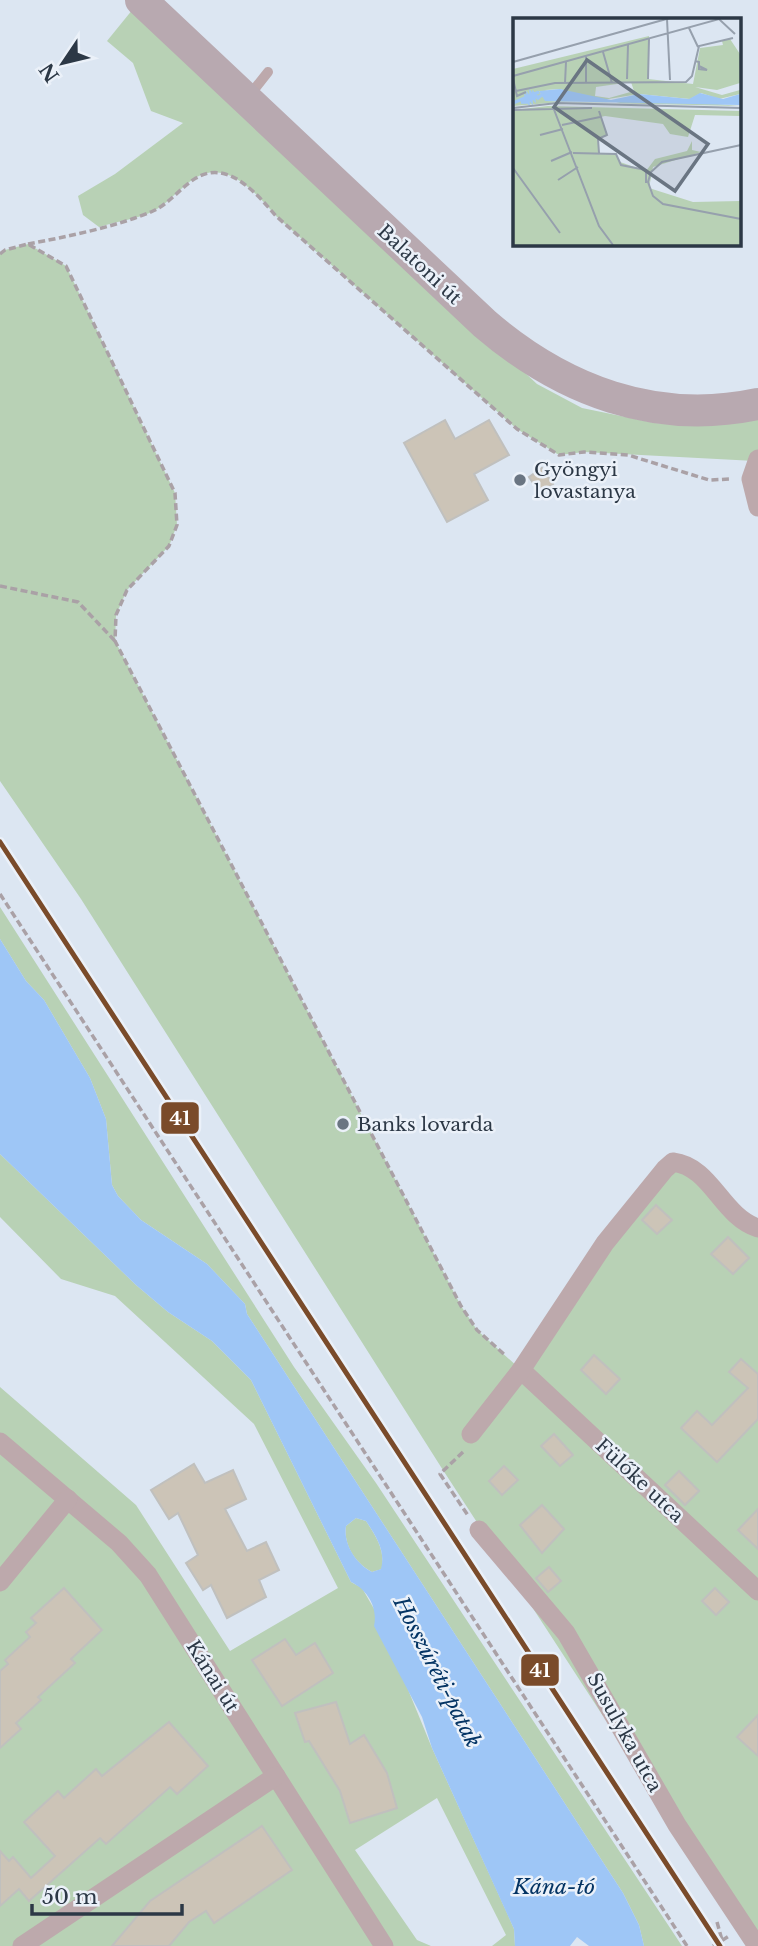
<svg xmlns="http://www.w3.org/2000/svg" width="758" height="1946" font-family="'Libre Baskerville',serif">
  <rect width="100%" height="100%" fill="#dce6f2"/>
  <g fill="#b8d1b5">
    <path d="M133 9 537 384 582 408 655 423 703 426 758 418V507L755 461 584 452 559 455 517 429 276 216C257 194 227 158 195 178 181 187 171 200 157 209 141 219 117 221 99 227L83 215 78 196 115 174 183 123 151 111 133 63 107 41Z"/>
    <path d="M28 244 66 266 175 493 177 525 169 546 127 590 116 615 115 641 461 1306 477 1330 520 1369 673 1162 758 1228V1946L611 1711 603 1716 441 1467 81 899 0 781V254L5 250Z"/>
    <path d="M0 907 294 1367 376 1483 682 1946H644L639 1925 623 1893 247 1314 245 1304 207 1264 141 1220 118 1196 112 1185 106 1119 90 1078 44 1000 26 981 0 939Z"/>
    <path d="M0 1154 136 1285 168 1312 212 1341 251 1380 351 1582 362 1588 377 1614 432 1748 507 1913 514 1929 515 1946H492L506 1935 437 1798 355 1850 417 1940 431 1946H0V1387L136 1505 230 1651 338 1588 254 1424 115 1296 61 1279 0 1217Z"/>
    <path d="M356 1518 366 1521C376 1536 385 1550 382 1569L372 1572C356 1564 343 1545 346 1526Z"/>
  </g>
  <path fill="#9ec6f6" fill-rule="evenodd" d="M0 939 26 981 44 1000 90 1078 106 1119 112 1185 118 1196 141 1220 207 1264 245 1304 247 1314 623 1893 639 1925 644 1946H589L577 1937 570 1946H515L514 1929 432 1748 422 1717 374 1626C378 1608 368 1590 351 1582L251 1380 212 1341 168 1312 136 1285 0 1154ZM356 1518 366 1521C376 1536 386 1551 381 1569L372 1572C356 1564 343 1544 346 1526Z"/>
  <g fill="#ccc4b7" stroke="#c0c0be" stroke-width="2">
    <path d="M445 420 455 439 489 420 509 455 474 474 488 500 447 522 404 443Z"/>
    <path d="M542 468 553 484 540 493 529 477Z"/>
    <path d="M656 1205 672 1220 657 1234 642 1220Z"/>
    <path d="M728 1237 749 1258 733 1274 711 1254Z"/>
    <path d="M594 1355 620 1379 606 1394 581 1370Z"/>
    <path d="M741 1359 758 1374V1419L717 1462 681 1428 697 1411 712 1425 748 1388 729 1372Z"/>
    <path d="M554 1434 573 1455 560 1466 541 1446Z"/>
    <path d="M194 1464 205 1483 233 1470 246 1499 225 1509 247 1551 266 1542 279 1570 259 1580 266 1597 227 1618 211 1585 203 1590 186 1563 198 1555 178 1513 169 1519 151 1490Z"/>
    <path d="M504 1466 518 1480 502 1495 489 1481Z"/>
    <path d="M679 1471 699 1491 685 1505 665 1485Z"/>
    <path d="M542 1505 564 1529 542 1553 520 1525Z"/>
    <path d="M758 1509V1549L738 1530Z"/>
    <path d="M549 1567 561 1581 548 1592 536 1578Z"/>
    <path d="M64 1588 102 1630 71 1659 75 1663 38 1697 41 1700 16 1723 21 1729 0 1748V1671L8 1664 5 1660 30 1637 26 1632 36 1623 31 1618Z"/>
    <path d="M715 1588 729 1602 716 1615 702 1601Z"/>
    <path d="M285 1639 296 1655 315 1643 333 1673 282 1706 252 1660Z"/>
    <path d="M336 1702 350 1744 364 1735 387 1773 397 1808 350 1823 340 1791 309 1741 305 1742 295 1713Z"/>
    <path d="M758 1715V1756L737 1737Z"/>
    <path d="M169 1722 208 1766 177 1794 170 1787 106 1844 100 1838 29 1901 19 1889 0 1906V1851L9 1861 13 1857 31 1878 55 1856 24 1822 58 1791 64 1798 96 1769 102 1776Z"/>
    <path d="M262 1826 292 1870 214 1923 206 1911 189 1922 169 1946H112L150 1901Z"/>
  </g>
  <g fill="none" stroke-linecap="round" stroke-linejoin="round">
    <g stroke="#aaa1a6" stroke-width="3.5" stroke-dasharray="7 3.5" stroke-linecap="butt">
      <path d="M28 244C66 237 119 226 153 211 169 204 181 187 196 178 228 159 257 194 276 216L517 429 559 455 584 452 628 455 709 480 731 479"/>
      <path d="M0 254 5 250 28 244 66 266 175 493 177 525 169 546 127 590 116 615 115 641 461 1306 477 1330 506 1356"/>
      <path d="M0 586 78 602 115 641"/>
      <path d="M0 894 687 1946"/>
      <path d="M463 1452 440 1474 469 1517"/>
      <path d="M717 1922 722 1940"/>
      <path d="M713 1946 729 1936"/>
    </g>
    <path stroke="#bda9ac" stroke-width="10" d="M249 96 268 72"/>
    <g stroke="#bda9ac" stroke-width="19">
      <path d="M758 459 751 479 758 507"/>
      <path d="M521 1370 758 1591"/>
      <path d="M471 1434 521 1370 605 1243 665 1169 673 1162C712 1167 721 1216 758 1228"/>
      <path d="M0 1442 119 1543 148 1575 384 1946"/>
      <path d="M479 1530 566 1633 677 1825 757 1946"/>
      <path d="M0 1582 68 1499"/>
      <path d="M22 1946 276 1776"/>
    </g>
    <path stroke="#b8a9b0" stroke-width="32" d="M141 0 485 324C562 390 655 426 758 404"/>
    <defs>
      <path id="tram-1" d="M0 842 720 1946"/>
    </defs>
    <use href="#tram-1" stroke="#ebf1f9" stroke-width="10"/>
    <use href="#tram-1" stroke="#7a4b2a" stroke-width="5"/>
  </g>
  <g fill="#6a7582" stroke="#ebf1f9" stroke-width="2.5">
    <circle cx="520" cy="480" r="7"/>
    <circle cx="343" cy="1124" r="7"/>
  </g>
  <g text-anchor="middle" stroke-width="5" stroke-linejoin="round" paint-order="stroke">
    <g font-size="19" fill="#2c3846" stroke="#ebf1f9">
      <text transform="translate(420 264) rotate(43)" y="7">Balatoni út</text>
      <text transform="translate(640 1480) rotate(43)" y="7">Fülőke utca</text>
      <text transform="translate(213 1676) rotate(58)" y="7">Kánai út</text>
      <text transform="translate(625 1732) rotate(61)" y="7">Susulyka utca</text>
    </g>
    <g font-size="19" fill="#2c3846" stroke="#ebf1f9" text-anchor="start">
      <text x="534" y="476">Gyöngyi<tspan x="534" dy="22">lovastanya</tspan></text>
      <text x="357" y="1131">Banks lovarda</text>
    </g>
    <g font-size="21" font-style="italic" fill="#043464" stroke="#ebf1f9">
      <text transform="translate(437 1672) rotate(63)" y="7">Hosszúréti-patak</text>
      <text x="554" y="1894">Kána-tó</text>
    </g>
  </g>
  <g transform="translate(513 18)">
    <rect width="228" height="228" fill="#dce6f2"/>
    <path d="M136 18 135 61 180 66 187 30 210 27 209 23 217 21 227 36V65L204 72 182 69 209 77 227 72V76L206 81 188 75 177 81 126 76 83 83 47 71 32 72 50 78 41 79 26 73 33 83 103 85 116 82 126 85 182 84 227 88 48 84 0 88V51ZM118 64 121 73 96 80 82 78 83 69ZM35 88 227 93V98L182 97 175 119 157 116 150 106 92 98 88 99 94 118 86 120V135L103 136 107 144 133 153 142 141 174 133 179 123V132L188 134 140 149 136 170 180 184 227 183V227H0V92Z" fill="#b8d1b5" fill-rule="evenodd"/>
    <path d="M47 71 98 82 126 76 176 81 187 75 210 81 227 76V87L32 83 26 73Z" fill="#9ec6f6"/>
    <path fill="none" stroke="#9ec6f6" stroke-width="3.5" d="M8 84H13V80L15 83V78L18 82V76L21 80V76L25 80 30 76M0 85 26 74"/>
    <path fill="none" stroke="#96a0ad" stroke-width="2" d="M154 1 157 62M176 10 185 29M90 34 99 65M182 43 186 44V51L194 52 186 48M0 44 157 0M0 58 206 1 222 16M0 61 4 78 13 74M114 61 115 27M135 61 136 21M52 65 53 44M73 66V38M3 73 42 65 173 64 179 58 186 28 220 20M40 89 86 208 100 227M0 90 44 85 228 90M0 92 79 90M86 93 94 117 85 121 86 135M49 107 87 99M27 117 50 111M228 127 149 144 138 154 135 164 140 178 150 186 228 201M60 135 103 136 108 147 133 152V165M38 143 59 134M0 150 47 215M45 162 65 149"/>
    <path fill="#6a7582" fill-opacity="0.15" stroke="#6a7582" stroke-width="3.5" d="M74 42 195 126 162 173 41 89Z"/>
    <rect width="228" height="228" fill="none" stroke="#2c3846" stroke-width="3.5"/>
  </g>
  <g stroke="#ebf1f9" stroke-width="2.5">
    <rect x="160" y="1101" width="40" height="34" rx="7" fill="#7a4b2a"/>
    <rect x="520" y="1653" width="40" height="34" rx="7" fill="#7a4b2a"/>
  </g>
  <g font-size="19" text-anchor="middle" font-weight="bold" fill="#fff">
    <text x="180" y="1125">41</text>
    <text x="540" y="1677">41</text>
  </g>
  <g transform="translate(63 63) rotate(235)" stroke="#ebf1f9" stroke-width="5" paint-order="stroke">
  <path d="M0-5L12 26L0 18L-12 26Z" fill="#2c3846"/>
  <text y="-10" font-size="19" font-weight="bold" text-anchor="middle" fill="#2c3846">N</text>
  </g>
  <path d="M32 1904v10h150v-10" fill="none" stroke="#2c3846" stroke-width="3.5"/>
  <text x="42" y="1904" font-size="21" fill="#2c3846" stroke="#ebf1f9" stroke-width="5" paint-order="stroke">50 m</text>
</svg>
